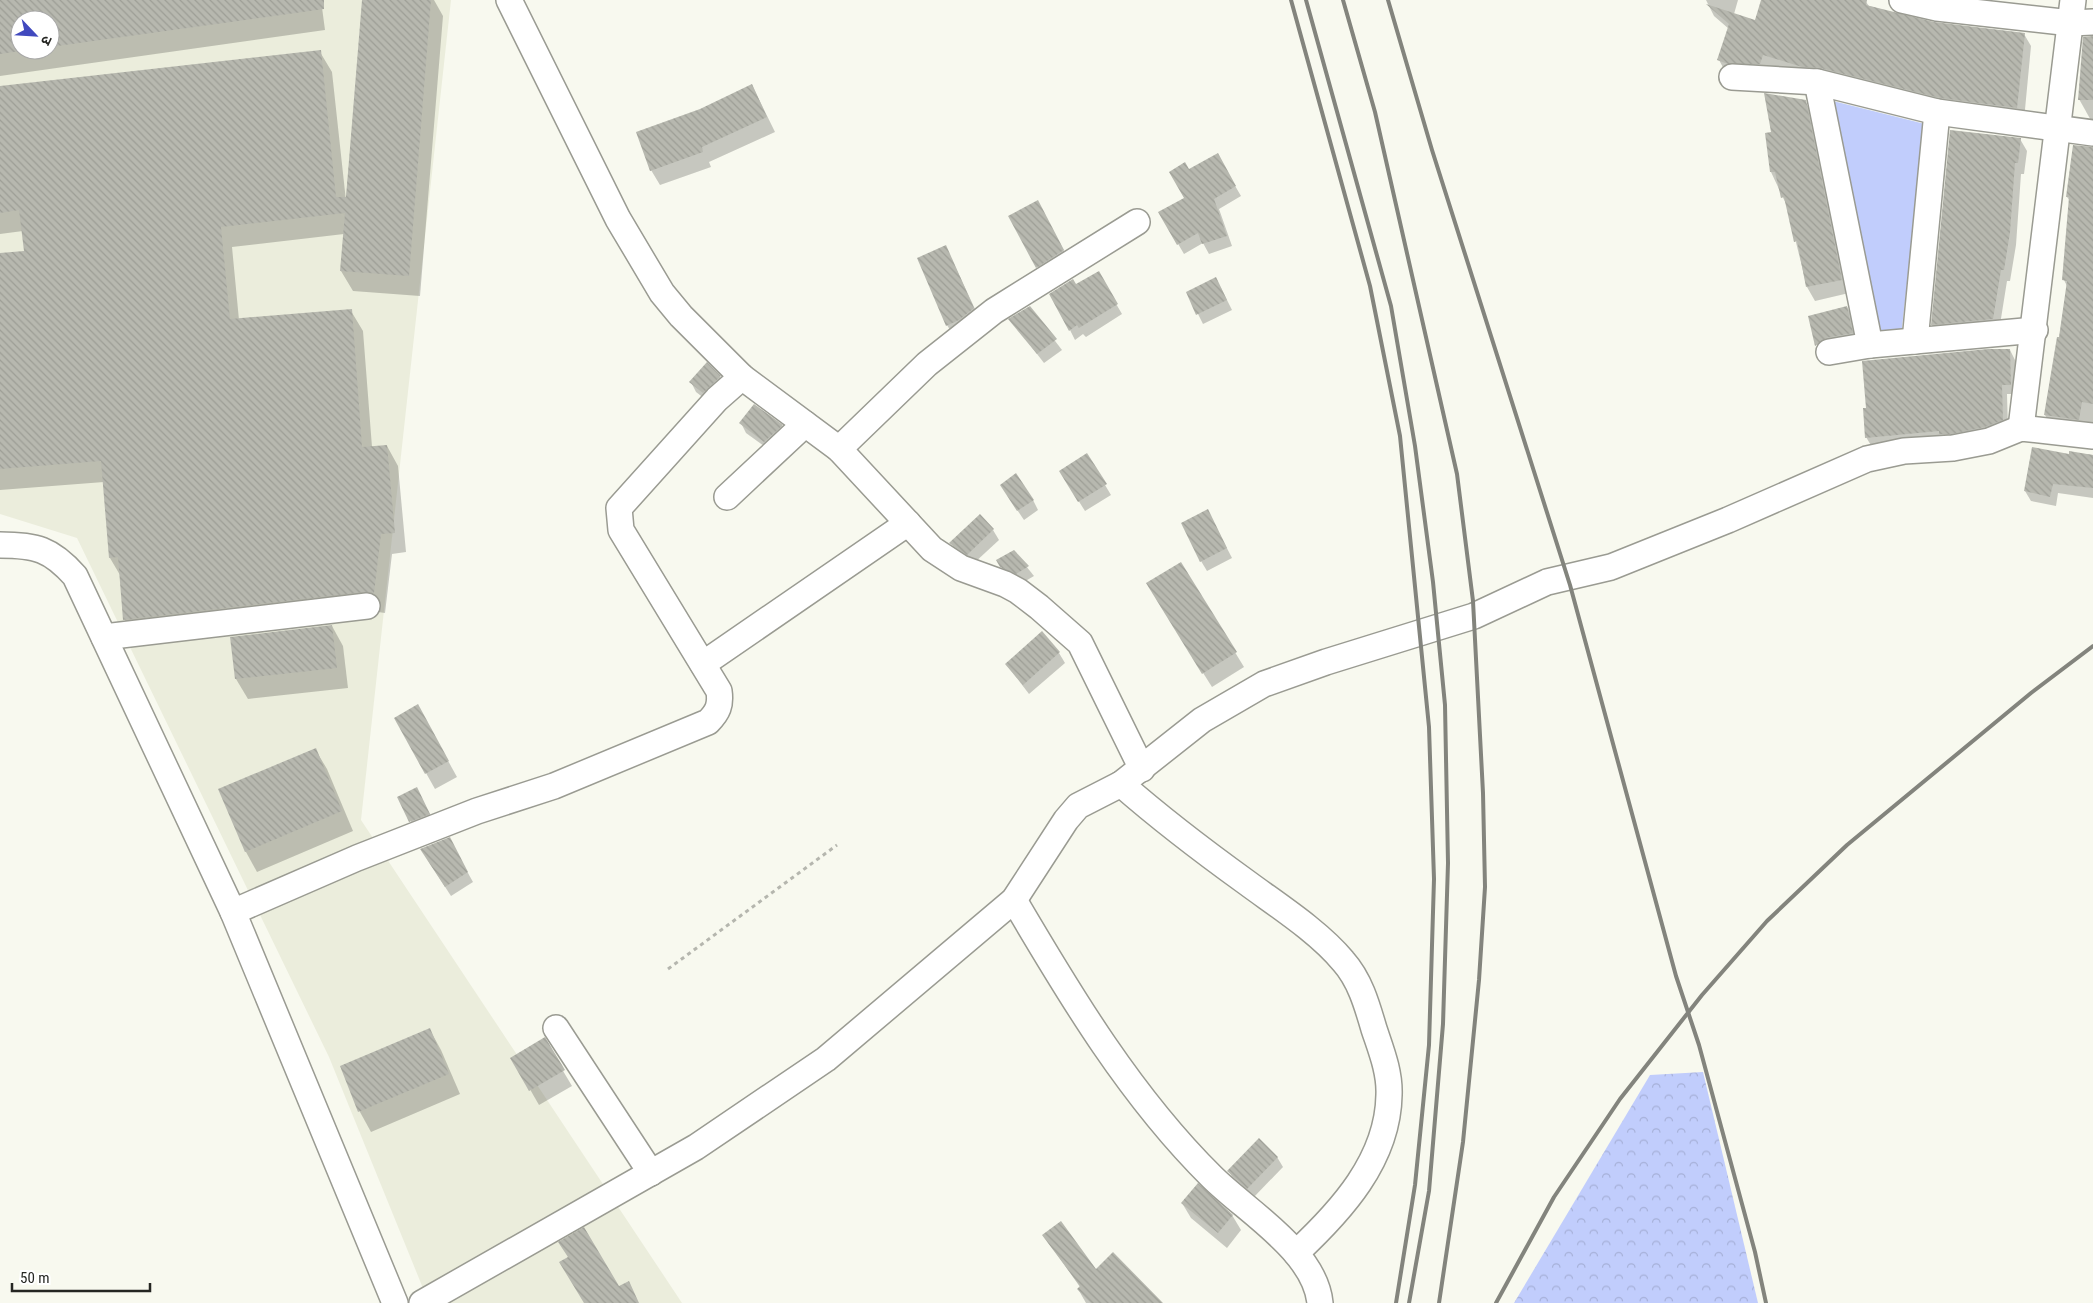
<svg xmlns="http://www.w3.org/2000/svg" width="2093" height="1303" font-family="'Roboto Condensed','Noto Sans Devanagari',sans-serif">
  <defs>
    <pattern id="forest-crowns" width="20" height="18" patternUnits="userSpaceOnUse" patternTransform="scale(1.25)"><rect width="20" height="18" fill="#c1cdfc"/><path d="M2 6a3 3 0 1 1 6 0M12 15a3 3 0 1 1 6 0" fill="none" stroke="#a6b0d8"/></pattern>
    <pattern id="building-back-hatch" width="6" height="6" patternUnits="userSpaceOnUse" patternTransform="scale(1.25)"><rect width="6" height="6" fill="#b7b8af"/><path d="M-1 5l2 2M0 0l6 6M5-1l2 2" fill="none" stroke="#9d9e96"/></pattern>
  </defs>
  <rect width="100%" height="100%" fill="#f8f9ef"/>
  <path fill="#ebeddc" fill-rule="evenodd" d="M0 0H451L361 820 682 1303H429L329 1057 77 538 0 514ZM20 20H50V50H20Z"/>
  <path fill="#c1cdfc" d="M1833 101 1925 124 1901 336 1880 339Z"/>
  <path fill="url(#forest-crowns)" d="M1703 1072 1758 1303H1514L1650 1075Z"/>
  <g fill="#0003" fill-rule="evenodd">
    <path d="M0 0H321L325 30 0 76ZM20 20H50V50H20Z"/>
    <path d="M363 0H434L443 16 420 296 353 291 341 271 344 234 232 247 239 320 351 311 363 331 372 447 387 446 398 466 406 552 392 554 385 613 378 612 136 640 125 620 120 575 110 558 104 482 0 490V255L25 252 23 231 0 234V87L320 52 332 72 346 201Z"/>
    <path d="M1706 0H1738L1734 14 1755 21 1763 0H1859L1866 2 1869 6 1935 24 2024 34 2031 46 2024 120 1796 75 1769 66 1766 76 1725 71 1719 60 1729 29 1714 16Z"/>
    <path d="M2093 38V124L2079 99Z"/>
    <path d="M752 85 775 132 709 162 711 167 660 185 651 170 700 110Z"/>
    <path d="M1805 101 1813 115 1849 293 1815 301 1807 287 1787 206 1771 172 1772 133Z"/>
    <path d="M2020 139 2027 151 2024 174H2021L2016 245 2010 281H2007L1999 331 1939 336 1932 325Z"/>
    <path d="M2074 146 2093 147V431L2053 429 2045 415 2060 339 2067 286 2064 280 2070 201 2067 197Z"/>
    <path d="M1217 155 1241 196 1219 209 1232 246 1209 254 1203 243 1184 254 1160 213 1185 198 1188 171Z"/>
    <path d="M1010 216 1046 217 1072 266 1046 282Z"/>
    <path d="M946 247 982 324 956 340 947 325Z"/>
    <path d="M1098 273 1122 314 1086 337 1083 334 1075 340 1070 330 1076 286Z"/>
    <path d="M1221 288 1232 310 1203 324 1198 314Z"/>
    <path d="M1029 307 1062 350 1044 363 1010 319Z"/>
    <path d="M1847 307 1856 322 1861 348 1825 360 1817 346 1809 317Z"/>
    <path d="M2010 350 2015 360 2016 394H2007L2008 430 1872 447 1866 437Z"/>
    <path d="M707 364 720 377 726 387 709 402 696 392 691 382Z"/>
    <path d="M741 423 782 426 787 436 771 451 746 433Z"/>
    <path d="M2070 452 2093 455V498L2058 493 2056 506 2031 501 2025 491 2070 455Z"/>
    <path d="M1066 481 1105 485 1111 495 1085 511Z"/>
    <path d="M1007 495 1033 500 1038 510 1024 520Z"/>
    <path d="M1213 521 1232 558 1207 571 1201 561Z"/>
    <path d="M993 530 999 540 973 564 957 553 951 543Z"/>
    <path d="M1014 551 1034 576 1022 583 1007 577 998 561Z"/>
    <path d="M1181 564 1244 667 1212 687 1155 597Z"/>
    <path d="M332 626 343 646 348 688 248 699 236 679Z"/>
    <path d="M1059 653 1065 663 1029 694 1006 664Z"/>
    <path d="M395 718 426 721 457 777 435 789Z"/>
    <path d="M315 749 327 769 353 831 257 872 246 852 220 790Z"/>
    <path d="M399 798 422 799 435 824 416 831Z"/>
    <path d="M449 839 473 882 451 896 427 859Z"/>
    <path d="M430 1030 441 1050 460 1094 371 1132 360 1112 341 1067Z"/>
    <path d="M544 1039 572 1086 539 1105 512 1058Z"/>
    <path d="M1277 1157 1283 1167 1253 1198 1234 1181 1229 1171Z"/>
    <path d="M1182 1203 1232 1215 1241 1230 1227 1248 1191 1218Z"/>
    <path d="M1044 1236 1096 1271 1160 1303H1086L1078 1289 1080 1287Z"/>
  </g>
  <g fill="url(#building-back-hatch)">
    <path d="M0 0H324V9L50 47V20H20V51L0 54Z"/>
    <path d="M362 0H431L409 276 340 271 345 213 221 227 230 319 352 309 362 447 387 445 395 533 381 534 374 593 365 592 123 620 118 557 109 558 101 461 0 469V253L24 251 19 210 0 213V86L321 50 336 197H346Z"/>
    <path d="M1761 0H1867L1866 5 1934 22 2025 33 2017 108 1940 98 1820 68 1802 67 1763 55 1760 64H1728L1717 60 1729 24 1706 4 1755 20Z"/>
    <path d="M2093 36V100H2078L2083 37Z"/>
    <path d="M752 84 767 117 702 147 703 152 650 171 636 132 700 109Z"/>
    <path d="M1764 93 1806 100 1842 280 1806 287 1797 241 1794 242 1784 197 1781 198 1775 172H1770L1765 133 1771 132Z"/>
    <path d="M1950 130 2021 138 2018 163H2015L2010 232 2004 270H2001L1993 319 1931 325Z"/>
    <path d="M2073 145 2093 147V404L2082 402 2079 420 2044 415 2057 337H2059L2067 281 2062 280 2069 197H2066Z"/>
    <path d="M1218 153 1236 186 1214 199 1227 236 1202 244 1198 233 1177 245 1158 212 1184 198 1169 172 1185 162 1189 169Z"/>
    <path d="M1038 200 1064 250 1036 268 1008 216Z"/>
    <path d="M946 245 974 308 959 320 946 326 917 258Z"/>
    <path d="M1099 271 1118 304 1079 328 1077 325 1069 331 1049 294 1073 279 1076 284Z"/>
    <path d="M1216 277 1227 300 1196 315 1186 292Z"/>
    <path d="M1030 306 1057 339 1037 354 1008 319Z"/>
    <path d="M1847 306 1853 333 1826 338 1815 346 1808 316Z"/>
    <path d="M1988 349H2010L2011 385H2002L2003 420 1985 427 1951 434H1939V431L1865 438 1863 408H1866L1862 361Z"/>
    <path d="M707 362 721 376 703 393 689 382Z"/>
    <path d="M754 404 783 425 764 442 739 423Z"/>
    <path d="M2032 447 2069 454V451L2093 455V488L2053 484 2050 497 2024 491Z"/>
    <path d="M1087 453 1107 484 1078 502 1059 471Z"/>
    <path d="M1016 473 1034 500 1017 511 1000 485Z"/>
    <path d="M1208 509 1227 548 1200 562 1181 523Z"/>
    <path d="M980 514 994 529 967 555 949 543Z"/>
    <path d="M1014 550 1029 566 1016 574 1000 567 996 560Z"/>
    <path d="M1181 562 1237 652 1202 674 1146 583Z"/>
    <path d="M332 625 337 668 235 679 230 637Z"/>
    <path d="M1042 631 1060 652 1023 685 1005 664Z"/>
    <path d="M418 704 449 761 425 774 394 718Z"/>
    <path d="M316 748 342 811 245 852 218 789Z"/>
    <path d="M417 787 430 814 409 822 397 797Z"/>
    <path d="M450 837 468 872 445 887 420 849Z"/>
    <path d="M430 1028 449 1074 358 1112 340 1066Z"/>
    <path d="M545 1037 565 1070 529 1091 510 1058Z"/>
    <path d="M1259 1138 1278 1157 1247 1189 1227 1171Z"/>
    <path d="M1198 1183 1233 1215 1218 1233 1181 1203Z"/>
    <path d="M1061 1221 1096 1269 1113 1252 1163 1303H1091L1077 1289 1080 1286 1042 1235Z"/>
    <path d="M584 1227 619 1286 629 1281 639 1303H584L559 1262 568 1257 558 1242Z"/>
  </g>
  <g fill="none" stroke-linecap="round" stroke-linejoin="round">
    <defs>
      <g id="minor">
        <path d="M509 0 618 219 662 293 681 316 742 377 839 449 932 549 961 568 1005 584 1018 591 1039 607 1080 643 1142 769"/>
        <path d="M1902 0 1937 8 2071 23 2093 22"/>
        <path d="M1732 77 1817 82 1937 112 2093 133"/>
        <path d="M1817 82 1870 345"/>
        <path d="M1915 341 1937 112"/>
        <path d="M1829 352 1870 345 2035 330"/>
        <path d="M2021 428 2073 0"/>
        <path d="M839 449 927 364 994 311 1137 222"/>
        <path d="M727 497 805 424"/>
        <path d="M0 545C36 545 51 549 75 576L233 912 395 1303"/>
        <path d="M104 637 367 606"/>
        <path d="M703 664 908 523"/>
        <path d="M1121 784C1161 819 1203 851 1246 882 1277 905 1318 931 1343 961 1360 980 1367 1005 1374 1029 1381 1050 1390 1072 1389 1095 1388 1160 1341 1211 1296 1253"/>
        <path d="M1014 900C1071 997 1131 1097 1212 1177 1246 1211 1315 1251 1320 1303"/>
        <path d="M233 912 357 858 477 811 554 786 708 722C718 712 721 705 719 691L621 530 619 508 717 399 742 377"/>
        <path d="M556 1028 651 1173"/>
        <path d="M422 1303 696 1147 826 1059 1014 900 1066 820 1078 806 1121 784 1202 720 1264 684 1326 662 1474 616 1547 582 1611 567 1728 520 1867 459 1904 451 1953 448 1989 441 2021 428 2093 436"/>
      </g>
    </defs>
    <use href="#minor" stroke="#9a9b92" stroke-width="28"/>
    <path stroke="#b5b6ae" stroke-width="3" stroke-dasharray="4 4" stroke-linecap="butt" d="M668 969 837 845"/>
    <use href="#minor" stroke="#fff" stroke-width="25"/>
    <g stroke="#83847d" stroke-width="4">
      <path d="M1291 0 1370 286 1400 436 1429 727 1434 879 1429 1045 1415 1185 1396 1303"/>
      <path d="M1306 0 1391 306 1415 446 1433 582 1445 705 1448 863 1443 1024 1429 1191 1409 1303"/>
      <path d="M1343 0 1375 112 1457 474 1473 601 1483 793 1485 887 1479 980 1463 1142 1439 1303"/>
      <path d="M1388 0 1432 150 1570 585 1676 976 1699 1045 1755 1252 1766 1303"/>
      <path d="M1496 1303 1554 1197 1620 1099 1702 995 1767 921 1847 845 2031 693 2093 646"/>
    </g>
  </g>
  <g transform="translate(35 35) rotate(115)"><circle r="24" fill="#ffffff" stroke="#a8a8a7"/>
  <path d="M0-4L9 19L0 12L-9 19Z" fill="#4149be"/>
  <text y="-8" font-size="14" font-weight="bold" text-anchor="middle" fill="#252622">उ</text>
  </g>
  <path d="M12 1283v8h138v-8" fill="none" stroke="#252622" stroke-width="2.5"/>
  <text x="20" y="1283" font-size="15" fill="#252622" stroke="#ffffff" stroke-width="4" paint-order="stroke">50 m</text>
</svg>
